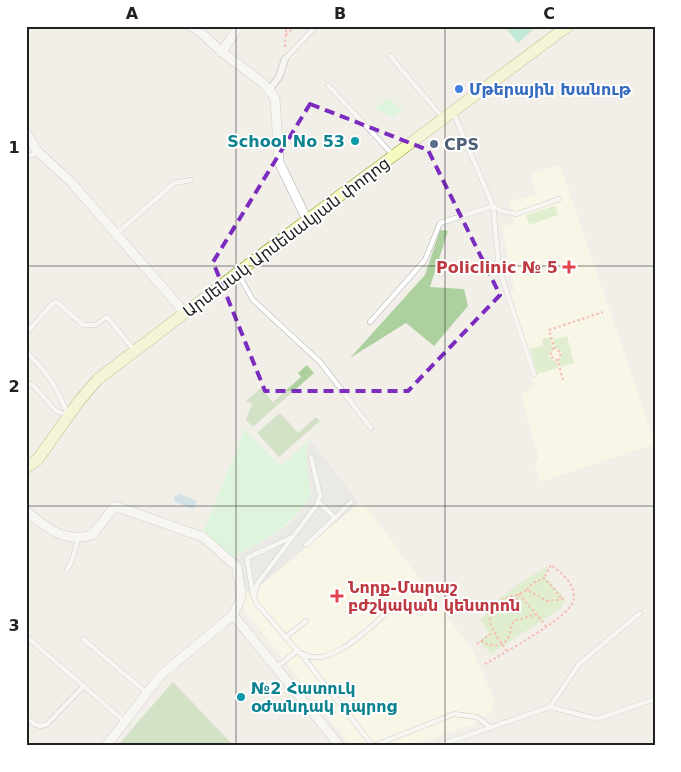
<svg xmlns="http://www.w3.org/2000/svg" width="681" height="772" font-family="'DejaVu Sans','Noto Sans Armenian',sans-serif">
  <rect width="100%" height="100%" fill="#f2efe9"/>
  <g fill="#ffffe5">
    <path d="M560 165 655 444 540 482 535 465 539 458 521 395 534 387 504 294 515 290 502 227 514 223 508 202 537 194 530 174Z"/>
    <path d="M310 439 359 503 367 508 472 650 495 701 490 713 475 724 409 746H351L241 605 245 587 240 565 233 557 270 537 301 511 311 496 306 452Z"/>
  </g>
  <g fill="#cdebb0">
    <path d="M555 206 558 215 529 225 526 215Z"/>
    <path d="M567 336 574 363 561 367 559 361 562 352 555 347 553 340Z"/>
    <path d="M550 337 553 347 548 357 557 362 558 368 537 374 530 349 543 346 542 339Z"/>
    <path d="M549 566 544 576 566 599 561 608 491 654 479 641 489 633 480 620C487 613 488 612 492 605 498 597 539 570 549 566Z"/>
  </g>
  <g fill="#add19e">
    <path d="M440 230 448 231 430 287 464 289 468 306 434 346 406 323 350 358 425 275Z"/>
    <path d="M307 365 314 373 253 427 246 420 252 404 246 401 261 388 273 402 301 377 298 373Z"/>
    <path d="M280 413 298 433 316 417 320 421 279 457 257 433Z"/>
    <path d="M173 682 234 746H117Z"/>
  </g>
  <g fill="#c8facc">
    <path d="M388 98 403 110 393 117 374 109Z"/>
    <path d="M245 429 281 466 310 439 306 452 311 496C291 527 265 540 233 557L204 531Z"/>
  </g>
  <path fill="#88e0be" d="M504 26H537L518 43Z"/>
  <path fill="#e2e2e2" d="M310 439 359 503 249 595 245 588 240 565 233 557 270 537 288 524 301 511 311 496 306 452Z"/>
  <path fill="#aad3df" d="M179 494 197 501 193 509 175 502 174 497Z"/>
  <g fill="none" stroke-linecap="round" stroke-linejoin="round">
    <defs>
      <g id="service">
        <path d="M390 56 443 118"/>
        <path d="M285 59 316 26"/>
        <path d="M328 85 393 155"/>
        <path d="M454 114 493 206 499 268 534 374"/>
        <path d="M26 157 38 152"/>
        <path d="M116 234 174 183 191 180"/>
        <path d="M238 274 253 300 320 362 371 428"/>
        <path d="M370 322 425 260 440 223 493 206 501 211 517 214 559 199"/>
        <path d="M26 333 53 303 57 302 83 325H95L107 317 135 351"/>
        <path d="M26 352C45 368 59 392 68 415"/>
        <path d="M26 385 32 384 56 411 67 415"/>
        <path d="M311 457 320 496 317 505 257 584 254 596 256 603C266 614 276 626 286 638 290 642 294 648 299 652 328 673 371 626 392 608"/>
        <path d="M335 518 351 502"/>
        <path d="M306 545 335 518 318 501"/>
        <path d="M67 569C74 561 75 548 78 538"/>
        <path d="M253 595 247 558 292 537"/>
        <path d="M640 613 579 664 550 707 597 719 655 699"/>
        <path d="M26 636 125 722"/>
        <path d="M286 637 306 621"/>
        <path d="M83 639 147 693"/>
        <path d="M301 654 373 746 454 714 477 717 491 728"/>
        <path d="M277 667 297 651"/>
        <path d="M26 718C34 723 38 729 47 724L84 686"/>
        <path d="M437 746 550 707"/>
      </g>
      <path id="pedestrian" d="M269 90 279 77 285 59"/>
      <g id="minor">
        <path d="M190 26 198 30 222 52 263 83 275 98 279 162 307 220"/>
        <path d="M222 52 239 26"/>
        <path d="M26 133 38 152 70 181 185 313"/>
        <path d="M26 511C48 528 62 543 92 535L115 506 203 537 237 567 241 595 239 603 233 615 161 675 106 746"/>
        <path d="M233 615 340 746"/>
      </g>
      <path id="secondary" d="M26 468 38 459 79 401 98 379 307 220 568 26"/>
    </defs>
    <use href="#service" stroke="#a9a9a9" stroke-width="5.5"/>
    <use href="#pedestrian" stroke="#a9a9a9" stroke-width="8"/>
    <use href="#minor" stroke="#a9a9a9" stroke-width="10"/>
    <use href="#secondary" stroke="#707d05" stroke-width="12"/>
    <g stroke="#fa8072" stroke-width="2" stroke-dasharray="2.5 2.5" stroke-linecap="butt">
      <path d="M286 35 295 26"/>
      <path d="M285 47 286 26"/>
      <path d="M553 348 550 356 558 361"/>
      <path d="M563 380 558 361 561 353 554 347 549 330 603 312"/>
      <path d="M527 590 533 583 544 578 556 591 562 600"/>
      <path d="M519 594 546 626"/>
      <path d="M512 609 518 595"/>
      <path d="M481 641C490 646 503 649 509 636 511 631 511 626 514 621L537 614"/>
      <path d="M477 644 493 632"/>
      <path d="M507 651C491 629 475 606 513 596 518 595 522 592 527 590L547 601 564 599"/>
      <path d="M485 664C502 654 568 618 573 602 578 586 562 573 551 565L544 578"/>
    </g>
    <use href="#service" stroke="#fff" stroke-width="4.5"/>
    <use href="#pedestrian" stroke="#fff" stroke-width="6"/>
    <use href="#minor" stroke="#fff" stroke-width="9"/>
    <use href="#secondary" stroke="#f7fabf" stroke-width="11"/>
  </g>
  <path d="M0 0H681V772H0ZM310 104 428 150 500 295 408 391H265L213 262Z" fill="#f2efe9" fill-opacity=".55" fill-rule="evenodd"/>
  <path fill="none" stroke="#7b2cbf" stroke-width="4" stroke-dasharray="10 6" stroke-linejoin="round" d="M310 104 428 150 500 295 408 391H265L213 262Z"/>
  <path fill="none" stroke="#222" stroke-width="1" stroke-opacity="0.55" d="M236 26V746M445 26V746M26 266H655M26 506H655"/>
  <circle fill="#3f7fe0" stroke="#fff" stroke-width="2" cx="459" cy="89" r="5"/>
  <g fill="#0f9aa8" stroke="#fff" stroke-width="2">
    <circle cx="355" cy="141" r="5"/>
    <circle cx="241" cy="697" r="5"/>
  </g>
  <circle fill="#5c6f8a" stroke="#fff" stroke-width="2" cx="434" cy="144" r="5"/>
  <g fill="#e0444e" stroke="#fff" stroke-width="2">
    <path d="M566.5 259.5h5v5h5v5h-5v5h-5v-5h-5v-5h5z"/>
    <path d="M334.5 588.5h5v5h5v5h-5v5h-5v-5h-5v-5h5z"/>
  </g>
  <g text-anchor="middle" stroke-width="4" stroke-linejoin="round" paint-order="stroke">
    <g font-size="16" font-weight="bold" fill="#366cbe" stroke="#fff" text-anchor="start">
      <text x="469" y="95">Մթերային Խանութ</text>
    </g>
    <g font-size="16" font-weight="bold" fill="#0d838f" stroke="#fff" text-anchor="end">
      <text x="345" y="147">School No 53</text>
      <text x="251" y="694" text-anchor="start">№2 Հատուկ<tspan x="251" dy="18">օժանդակ դպրոց</tspan></text>
    </g>
    <g font-size="16" font-weight="bold" fill="#4e5e75" stroke="#fff" text-anchor="start">
      <text x="444" y="150">CPS</text>
    </g>
    <g font-size="16" fill="#222" stroke="#fff">
      <text transform="translate(286 237) rotate(-37)" y="6">Արմենակ Արմենակյան փողոց</text>
    </g>
    <g font-size="16" font-weight="bold" fill="#be3a42" stroke="#fff" text-anchor="end">
      <text x="558" y="273">Policlinic № 5</text>
      <text x="348" y="593" text-anchor="start">Նորք-Մարաշ<tspan x="348" dy="18">բժշկական կենտրոն</tspan></text>
    </g>
  </g>
  <rect width="681" height="772" fill="none" stroke="#ffffff" stroke-width="55"/>
  <rect x="28" y="28" width="626" height="716" fill="none" stroke="#222" stroke-width="2"/>
  <g font-size="16" text-anchor="middle" font-weight="bold" fill="#222">
    <text x="132" y="19">A</text>
    <text x="340" y="19">B</text>
    <text x="549" y="19">C</text>
    <text x="14" y="153">1</text>
    <text x="14" y="392">2</text>
    <text x="14" y="631">3</text>
  </g>
</svg>
